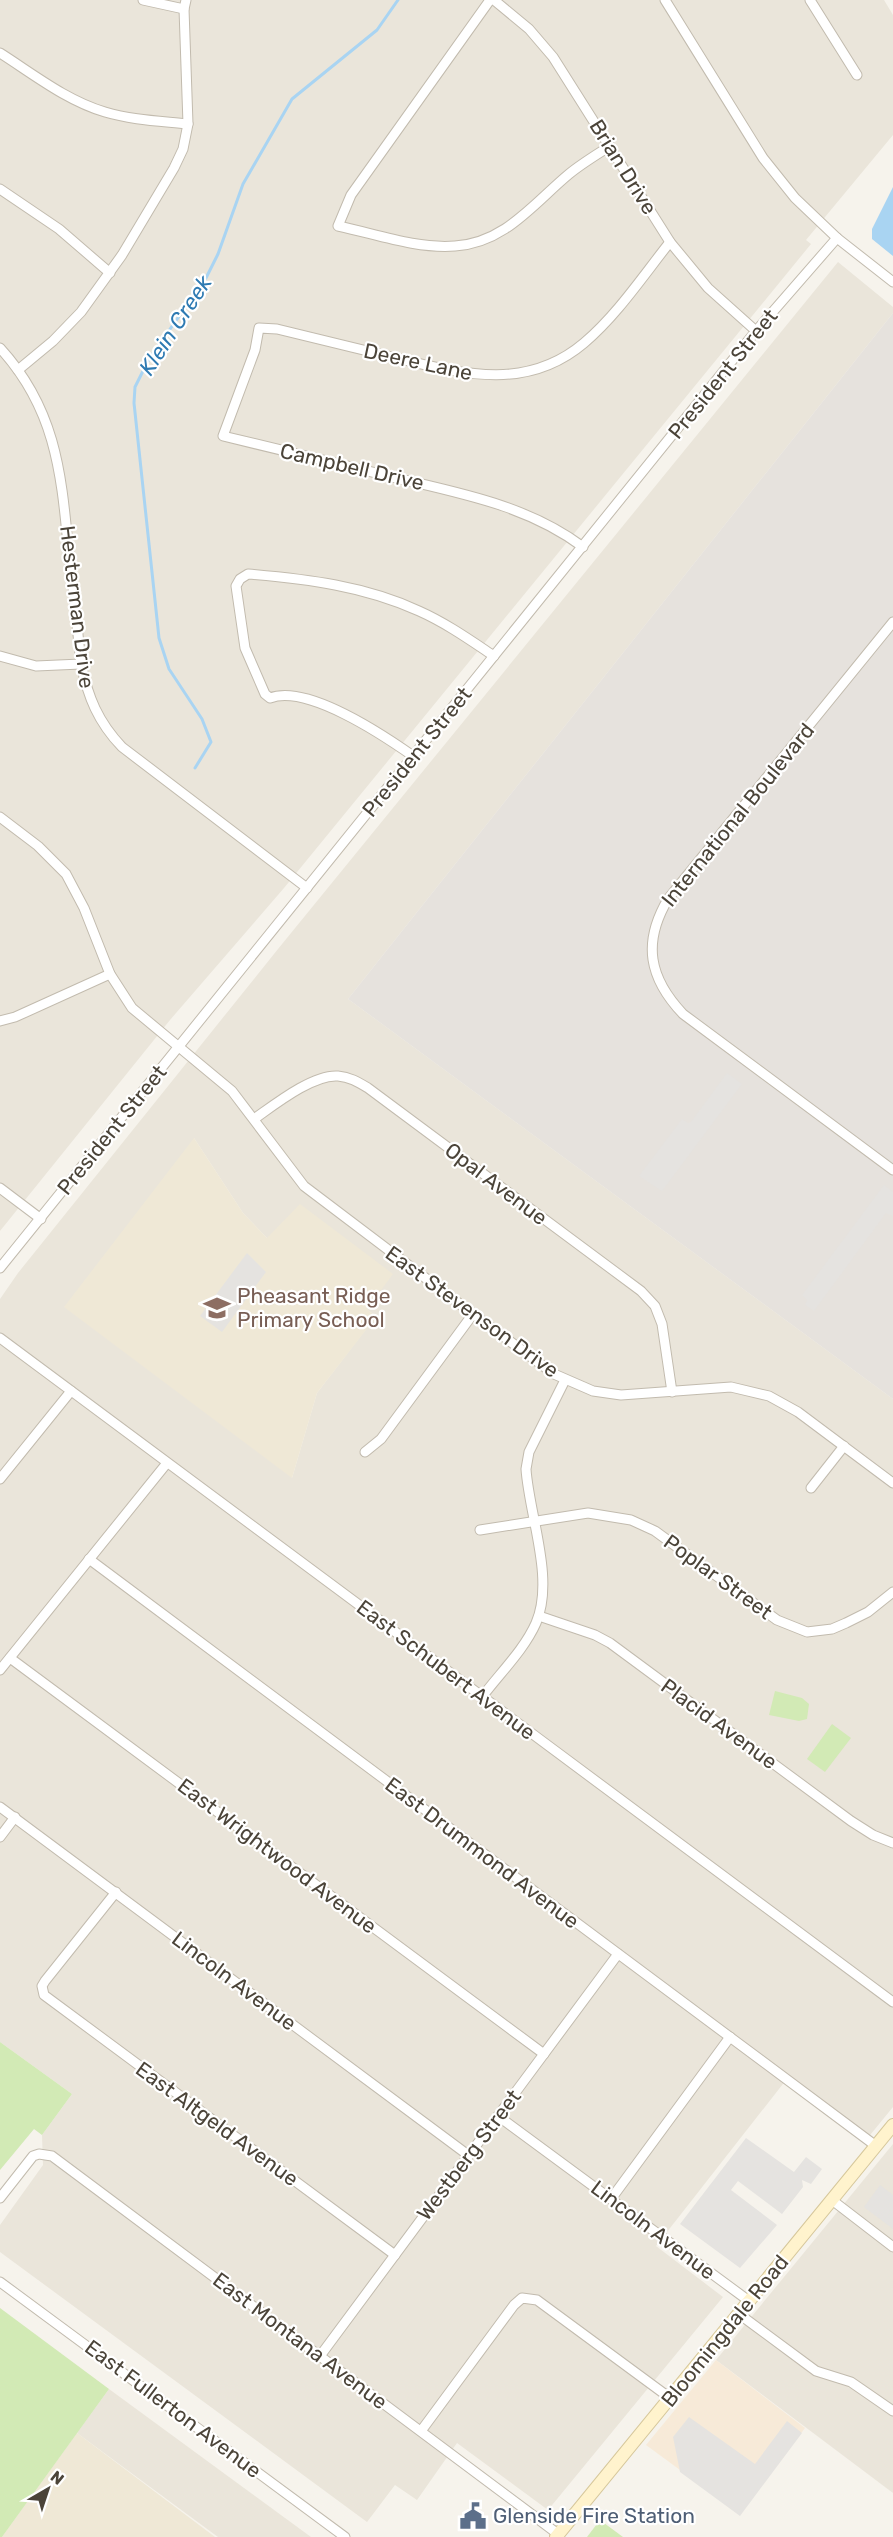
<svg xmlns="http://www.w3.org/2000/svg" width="893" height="2537" font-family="Rubik,sans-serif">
  <rect width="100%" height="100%" fill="#f6f3ec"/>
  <g fill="#eae5da" fill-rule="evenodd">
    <path d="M0 0H884L893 15V135L806 240 811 244 284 888 170 1020 0 1231Z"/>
    <path d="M838 262 893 307V313L348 999 893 1399V2107L866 2140 786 2080 656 2246 723 2297 548 2510 457 2443 417 2500 395 2485 367 2522 0 2252V2225L43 2165 42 2135 72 2094 0 2042V1299L18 1273 278 949ZM194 1138 243 1213 267 1238 376 1316 317 1393 292 1478Z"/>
    <path d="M893 2144V2493L716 2360Z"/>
    <path d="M109 2389 311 2537H218L77 2433Z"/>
  </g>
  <path fill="#f7ead8" d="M716 2360 805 2428 740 2514 646 2445Z"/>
  <path fill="#e6e2dd" d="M893 313V1399L348 999Z"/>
  <g fill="#efe8d6">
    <path d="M194 1138 243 1213 267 1238 300 1204 393 1274 367 1309 376 1317 317 1393 292 1478 64 1307Z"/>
    <path d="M77 2433 215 2537H2Z"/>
  </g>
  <g fill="#d2eab5">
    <path d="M775 1691 802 1698 809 1704 807 1719 799 1721 769 1715Z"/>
    <path d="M832 1724 851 1738 825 1772 807 1759Z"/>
    <path d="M0 2042 72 2094 42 2135 34 2129 0 2170Z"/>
    <path d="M0 2308 109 2389 2 2537H0Z"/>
    <path d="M600 2520 623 2537H587Z"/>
  </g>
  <g fill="#e5e3e0">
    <path d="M727 1073 742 1084 662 1191 639 1176 682 1119 688 1123 691 1122Z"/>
    <path d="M884 1185 893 1192V1216L886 1213 814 1311 805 1305 807 1300 802 1295Z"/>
    <path d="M247 1253 266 1272 222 1332 200 1316Z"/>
    <path d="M746 2138 794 2172 806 2157 822 2169 811 2184 802 2180 803 2187 782 2214 738 2181 731 2190 777 2225 740 2268 680 2224Z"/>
    <path d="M880 2185 893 2195V2229L864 2207Z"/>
    <path d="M689 2417 755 2464 787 2421 802 2433 740 2516 680 2472 673 2437Z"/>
  </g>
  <path fill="#a9d4f2" d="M893 187V256L872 239V229Z"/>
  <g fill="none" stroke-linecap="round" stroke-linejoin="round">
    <path stroke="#a9d4f2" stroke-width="3" d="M195 768 211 742 202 719 169 669 159 638 134 403 135 387 149 359 206 278 218 254 243 184 292 99 377 30 398 0"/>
    <defs>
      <g id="street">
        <path d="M143 0 184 9"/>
        <path d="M490 0 351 195 338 226C376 234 416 249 455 246 505 243 534 203 569 174 581 164 596 155 610 146"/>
        <path d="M494 0 529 29 553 57 670 242 708 288 756 331"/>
        <path d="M665 0 763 158 795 198 837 238 893 282"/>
        <path d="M810 0 857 75"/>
        <path d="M0 53C33 74 67 101 105 112 132 120 160 121 188 124"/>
        <path d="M0 189 59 229 110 273"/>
        <path d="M0 348C54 407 61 469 68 545 73 584 77 624 81 664 88 697 98 722 122 747L307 888"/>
        <path d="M18 370 53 341 81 312 122 255 174 168 183 149 188 124 184 9 186 0"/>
        <path d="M583 547C527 505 459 493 392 477 336 463 280 450 223 436L255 350 259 328 277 329C314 338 351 347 388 356 456 372 524 394 584 343 617 315 643 276 670 242"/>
        <path d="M893 622 668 899C642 943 649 978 683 1014L893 1170"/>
        <path d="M0 656 36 666 81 664"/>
        <path d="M413 756C383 735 307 684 270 698L265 694 245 648 236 586 240 579 248 574C307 579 365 586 419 611 446 623 470 640 494 656"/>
        <path d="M0 817 38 846 66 874 84 908 110 974 132 1008 232 1091 304 1186 473 1314 554 1374 593 1391 621 1395 731 1387 769 1396 798 1412 893 1483"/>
        <path d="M0 1021 15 1017 110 974"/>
        <path d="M254 1119C274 1105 313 1074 338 1076 350 1077 358 1082 368 1088L641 1291 655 1306 662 1324 672 1392"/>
        <path d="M0 1188 41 1219"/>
        <path d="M0 1268 756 331 837 238"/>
        <path d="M0 1338 893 2002"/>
        <path d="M365 1452 381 1439 473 1314"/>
        <path d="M0 1479 71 1391"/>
        <path d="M811 1488 844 1446"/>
        <path d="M480 1530 588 1513 631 1520 655 1531 777 1620 807 1632 832 1629 846 1623 868 1612 893 1592"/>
        <path d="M89 1559 876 2146"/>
        <path d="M539 1616 595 1635 610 1643 851 1821 873 1835 893 1843"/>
        <path d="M10 1658 544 2054"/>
        <path d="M0 1670 167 1463"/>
        <path d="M482 1697C500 1673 524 1650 536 1623 555 1579 529 1515 526 1469L529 1452 565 1380"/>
        <path d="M0 1807 468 2155"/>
        <path d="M0 1837 15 1817"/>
        <path d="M116 1892 45 1981 42 1986 44 1995 395 2255"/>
        <path d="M498 2116 749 2301"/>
        <path d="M0 2198 33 2156 39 2154 52 2156 558 2534"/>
        <path d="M611 2199 730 2037"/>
        <path d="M832 2200 893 2247"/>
        <path d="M0 2282 345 2537"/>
        <path d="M739 2314 816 2371 851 2382 893 2411"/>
        <path d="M320 2356 618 1954"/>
        <path d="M421 2431 514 2305 522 2298 537 2300 670 2398"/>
      </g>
      <path id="secondary" d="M556 2537 893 2125"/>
    </defs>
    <use href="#street" stroke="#c2bbae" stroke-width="11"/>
    <use href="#secondary" stroke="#d6c79b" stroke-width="14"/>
    <use href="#street" stroke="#fff" stroke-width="9"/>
    <use href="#secondary" stroke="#fff3cd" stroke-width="12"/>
  </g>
  <defs>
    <symbol id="school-bare" viewBox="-9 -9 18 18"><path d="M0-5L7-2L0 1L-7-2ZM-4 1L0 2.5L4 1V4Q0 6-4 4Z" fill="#8d6e63" stroke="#fff" stroke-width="2.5" paint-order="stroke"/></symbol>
    <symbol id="civic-bare" viewBox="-9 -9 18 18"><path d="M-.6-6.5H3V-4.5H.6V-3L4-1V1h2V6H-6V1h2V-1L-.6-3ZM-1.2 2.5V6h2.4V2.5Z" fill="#5c6f8a" stroke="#fff" stroke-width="2.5" paint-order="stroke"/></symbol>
  </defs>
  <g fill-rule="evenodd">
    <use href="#school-bare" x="198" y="1289" width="38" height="38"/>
    <use href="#civic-bare" x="454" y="2497" width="38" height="38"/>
  </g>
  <g text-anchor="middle" stroke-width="4.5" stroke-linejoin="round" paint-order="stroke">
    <g font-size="21" fill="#4b4439" stroke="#fff">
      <text transform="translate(623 167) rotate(58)" y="7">Brian Drive</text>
      <text transform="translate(418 362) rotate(12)" y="7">Deere Lane</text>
      <text transform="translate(723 374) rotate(-51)" y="7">President Street</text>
      <text transform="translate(352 467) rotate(13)" y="7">Campbell Drive</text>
      <text transform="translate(77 607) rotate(83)" y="7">Hesterman Drive</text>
      <text transform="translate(417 752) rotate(-51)" y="7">President Street</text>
      <text transform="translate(738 815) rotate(-51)" y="7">International Boulevard</text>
      <text transform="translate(112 1130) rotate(-51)" y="7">President Street</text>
      <text transform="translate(496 1184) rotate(37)" y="7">Opal Avenue</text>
      <text transform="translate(472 1312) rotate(36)" y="7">East Stevenson Drive</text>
      <text transform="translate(718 1577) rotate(36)" y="7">Poplar Street</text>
      <text transform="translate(446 1670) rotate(37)" y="7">East Schubert Avenue</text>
      <text transform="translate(719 1724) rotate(36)" y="7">Placid Avenue</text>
      <text transform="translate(482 1853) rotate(37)" y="7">East Drummond Avenue</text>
      <text transform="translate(277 1856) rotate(37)" y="7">East Wrightwood Avenue</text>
      <text transform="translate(234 1981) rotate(37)" y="7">Lincoln Avenue</text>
      <text transform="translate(217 2124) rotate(36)" y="7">East Altgeld Avenue</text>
      <text transform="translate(469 2155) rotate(-53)" y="7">Westberg Street</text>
      <text transform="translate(653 2230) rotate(37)" y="7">Lincoln Avenue</text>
      <text transform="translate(725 2331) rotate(-51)" y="7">Bloomingdale Road</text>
      <text transform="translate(300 2341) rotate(37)" y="7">East Montana Avenue</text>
      <text transform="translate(173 2409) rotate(37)" y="7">East Fullerton Avenue</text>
    </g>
    <g font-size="21" fill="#785e54" stroke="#fff" text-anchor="start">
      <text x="237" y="1303">Pheasant Ridge<tspan x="237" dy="24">Primary School</tspan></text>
    </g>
    <g font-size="21" fill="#4e5e75" stroke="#fff" text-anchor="start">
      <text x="493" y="2523">Glenside Fire Station</text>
    </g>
    <g font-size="22" font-style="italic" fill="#2e7ab2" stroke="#fff">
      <text transform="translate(175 325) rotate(-57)" y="8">Klein Creek</text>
    </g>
  </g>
  <g transform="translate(48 2489) rotate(39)" stroke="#ffffff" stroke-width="4.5" paint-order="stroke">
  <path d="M0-4.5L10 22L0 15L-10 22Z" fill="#4b4439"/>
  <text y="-9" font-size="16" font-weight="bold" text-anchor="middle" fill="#4b4439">N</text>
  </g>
</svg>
